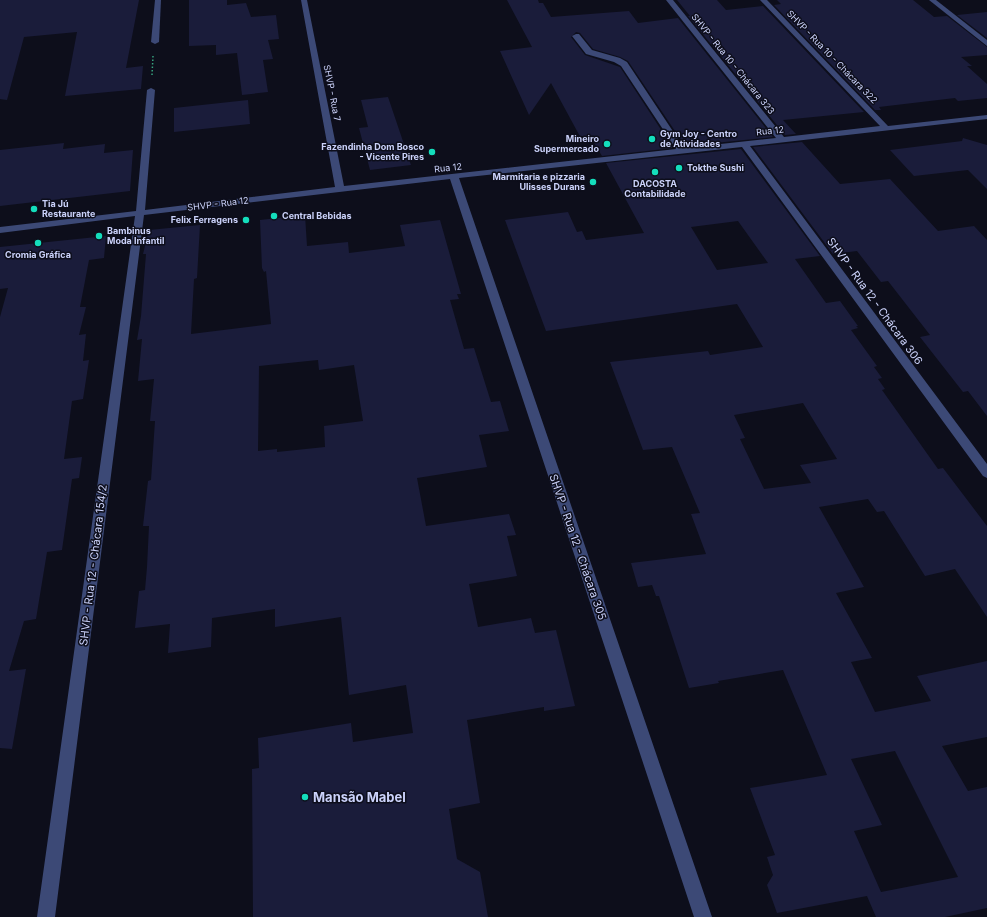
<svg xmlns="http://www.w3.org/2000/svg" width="987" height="917" font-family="Inter,sans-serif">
  <rect width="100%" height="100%" fill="#0d0e1b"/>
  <g fill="#1a1c3a" fill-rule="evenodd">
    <path d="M0 0H139L126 68 143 66 141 89 65 96 77 32 24 37 7 100 0 99Z"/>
    <path d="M189 0H227V5L246 3 251 17 276 15 279 39 268 40 273 59 263 60 268 92 242 95 237 53 216 55V45L189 46Z"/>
    <path d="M507 0H538L539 3H543L551 17 629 11 638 23 678 18 773 137 685 146 628 61 620 57 593 49 580 33 576 32 571 37 585 55 620 67 673 148 602 156 593 141 583 142 551 83 529 115 500 51 532 47Z"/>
    <path d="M677 0H717L726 10 763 6 864 112 783 120 796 134 785 135 688 16H690Z"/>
    <path d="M777 0H913L934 17 947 16 987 47V55L961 57 972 66H967L987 84V98L958 101 955 98 879 107 881 110H875L774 5 781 4Z"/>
    <path d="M987 12V38L957 15Z"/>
    <path d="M388 97 411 165 370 170 359 128 368 127 361 100Z"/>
    <path d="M248 100 250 124 174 132V108Z"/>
    <path d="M963 138 987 145V189L968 170 914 176 890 150 962 141Z"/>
    <path d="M802 142 840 184 890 179 938 231 974 226 987 240V416L968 391 963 392 920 337 930 335 888 281 881 282 857 251 833 254 753 147Z"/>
    <path d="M64 143 63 149 105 144 104 153 133 150 130 191 0 206V150Z"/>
    <path d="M741 149 820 256 795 259 826 303 840 301 858 326H856L858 328 851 330 877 366 874 367 882 378 878 379 885 389 882 390 938 469 943 468 987 526V617L955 569 925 576 884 511 877 512 868 499 819 507 864 587 836 593 872 658 851 662 875 712 931 701 917 676 987 661V737L942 746 968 791 987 787V908L945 917H876L867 896 777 913 767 885 773 875 767 857 775 855 750 788 827 775 783 670 718 681 719 683 689 688 659 596H656L652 585 638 587 631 563 706 554 691 514 700 513 672 447 643 450 610 362 708 351 710 355 763 347 737 304 546 331 505 220 568 212 577 232 582 231 586 240 644 233 606 163ZM738 221 768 263 717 270 691 227ZM803 403 837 459 800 465 811 483 764 489 740 439 745 438 734 415ZM895 751 958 877 881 892 854 831 882 825 851 759Z"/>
    <path d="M305 215 307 246 348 242 349 253 405 246 400 225 440 220 461 294H457L459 299 450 300 464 349 474 348 491 402 500 401 509 431 479 435 487 467 417 478 426 526 509 514 516 535 507 536 517 576 469 584 478 627 531 618 535 633 556 630 575 706 544 711V707L467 720 480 803 449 809 457 859 480 872 488 917H253L252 769 259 768 258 738 351 723 353 742 413 733 406 685 349 695 341 617 275 627V609L212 618 211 647 168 653 170 624 135 628 139 591 145 590 147 567 149 526H143L148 481 151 480 155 421H150L154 379 138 381 142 339 137 340 141 316 146 254H143L149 230 200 225 197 278 194 279 191 334 271 324 266 271 264 272 262 268 260 220ZM318 360 319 370 354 365 363 421 324 426 325 447 277 452V449L258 451 259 366Z"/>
    <path d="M106 236 104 258 89 260 80 307H86L79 335 86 334 83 361 89 360 83 399 72 401 64 459 82 457 79 478 72 479 62 550 47 552 36 619 24 621 9 671 26 669 12 749 0 748V317L8 288 0 289V247Z"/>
  </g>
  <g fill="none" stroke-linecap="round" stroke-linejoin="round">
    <path stroke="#37a37f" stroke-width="1.5" stroke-dasharray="1.5 2" stroke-linecap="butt" d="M152 75 153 56"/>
    <g fill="#3c4976" fill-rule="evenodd">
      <path d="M155 0H161L159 42 155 44 151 42Z"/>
      <path d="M301 0H307L344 186 676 149 621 66 614 62 586 54 572 36 576 34H579L592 50 620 58 627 62 684 148 776 138 666 0H673L784 137 880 126 760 0H767L888 126 987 115V119L750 146 987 464V478L983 476 742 147 459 178 712 917H694L450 179 144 215 55 917H37L135 216 0 233V227L136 211 147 90 151 88 155 90 145 210 335 187Z"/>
      <path d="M929 0H936L987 40V46Z"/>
    </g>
  </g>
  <g fill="#14debc" stroke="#0d0e1b" stroke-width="1.5">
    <circle cx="652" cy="139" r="4"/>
    <circle cx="607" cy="144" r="4"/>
    <circle cx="432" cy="152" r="4"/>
    <circle cx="679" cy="168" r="4"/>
    <circle cx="655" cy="172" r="4"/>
    <circle cx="593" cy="182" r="4"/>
    <circle cx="34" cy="209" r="4"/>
    <circle cx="274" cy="216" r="4"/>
    <circle cx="246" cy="220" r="4"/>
    <circle cx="99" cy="236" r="4"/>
    <circle cx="38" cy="243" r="4"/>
    <circle cx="305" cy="797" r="4"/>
  </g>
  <g text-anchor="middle" stroke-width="3" stroke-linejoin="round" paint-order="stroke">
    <g font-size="9" fill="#cbd2fa" stroke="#0d0e1b">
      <text transform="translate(832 57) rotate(46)" y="3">SHVP - Rua 10 - Chácara 322</text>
      <text transform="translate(733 64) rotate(51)" y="3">SHVP - Rua 10 - Chácara 323</text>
      <text transform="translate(332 93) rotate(79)" y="3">SHVP - Rua 7</text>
      <text transform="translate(770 131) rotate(-6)" y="3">Rua 12</text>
      <text transform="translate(448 168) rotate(-6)" y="3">Rua 12</text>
      <text transform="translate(218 204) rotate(-7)" y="3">SHVP - Rua 12</text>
    </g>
    <g font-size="9" font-weight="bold" fill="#cbd2fa" stroke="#0d0e1b" text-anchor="start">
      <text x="660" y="137">Gym Joy - Centro<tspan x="660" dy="10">de Atividades</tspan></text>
      <text x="599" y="142" text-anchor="end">Mineiro<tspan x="599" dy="10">Supermercado</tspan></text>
      <text x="424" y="150" text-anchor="end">Fazendinha Dom Bosco<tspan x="424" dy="10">- Vicente Pires</tspan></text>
      <text x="687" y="171">Tokthe Sushi</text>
      <text x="585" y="180" text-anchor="end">Marmitaria e pizzaria<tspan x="585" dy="10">Ulisses Durans</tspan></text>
      <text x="655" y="187" text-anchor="middle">DACOSTA<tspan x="655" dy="10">Contabilidade</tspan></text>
      <text x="42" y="207">Tia Jú<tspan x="42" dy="10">Restaurante</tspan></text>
      <text x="282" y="219">Central Bebidas</text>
      <text x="238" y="223" text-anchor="end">Felix Ferragens</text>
      <text x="107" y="234">Bambinus<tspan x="107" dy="10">Moda Infantil</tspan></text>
      <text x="38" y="258" text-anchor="middle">Cromia Gráfica</text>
    </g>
    <g font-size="11" fill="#cbd2fa" stroke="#0d0e1b">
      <text transform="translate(875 301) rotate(54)" y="4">SHVP - Rua 12 - Chácara 306</text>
      <text transform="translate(578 547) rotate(71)" y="4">SHVP - Rua 12 - Chácara 305</text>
      <text transform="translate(93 565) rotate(-83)" y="4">SHVP - Rua 12 - Chácara 154/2</text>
    </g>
    <g font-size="13" font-weight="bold" fill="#cbd2fa" stroke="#0d0e1b" text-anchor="start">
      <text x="313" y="802">Mansão Mabel</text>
    </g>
  </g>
</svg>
